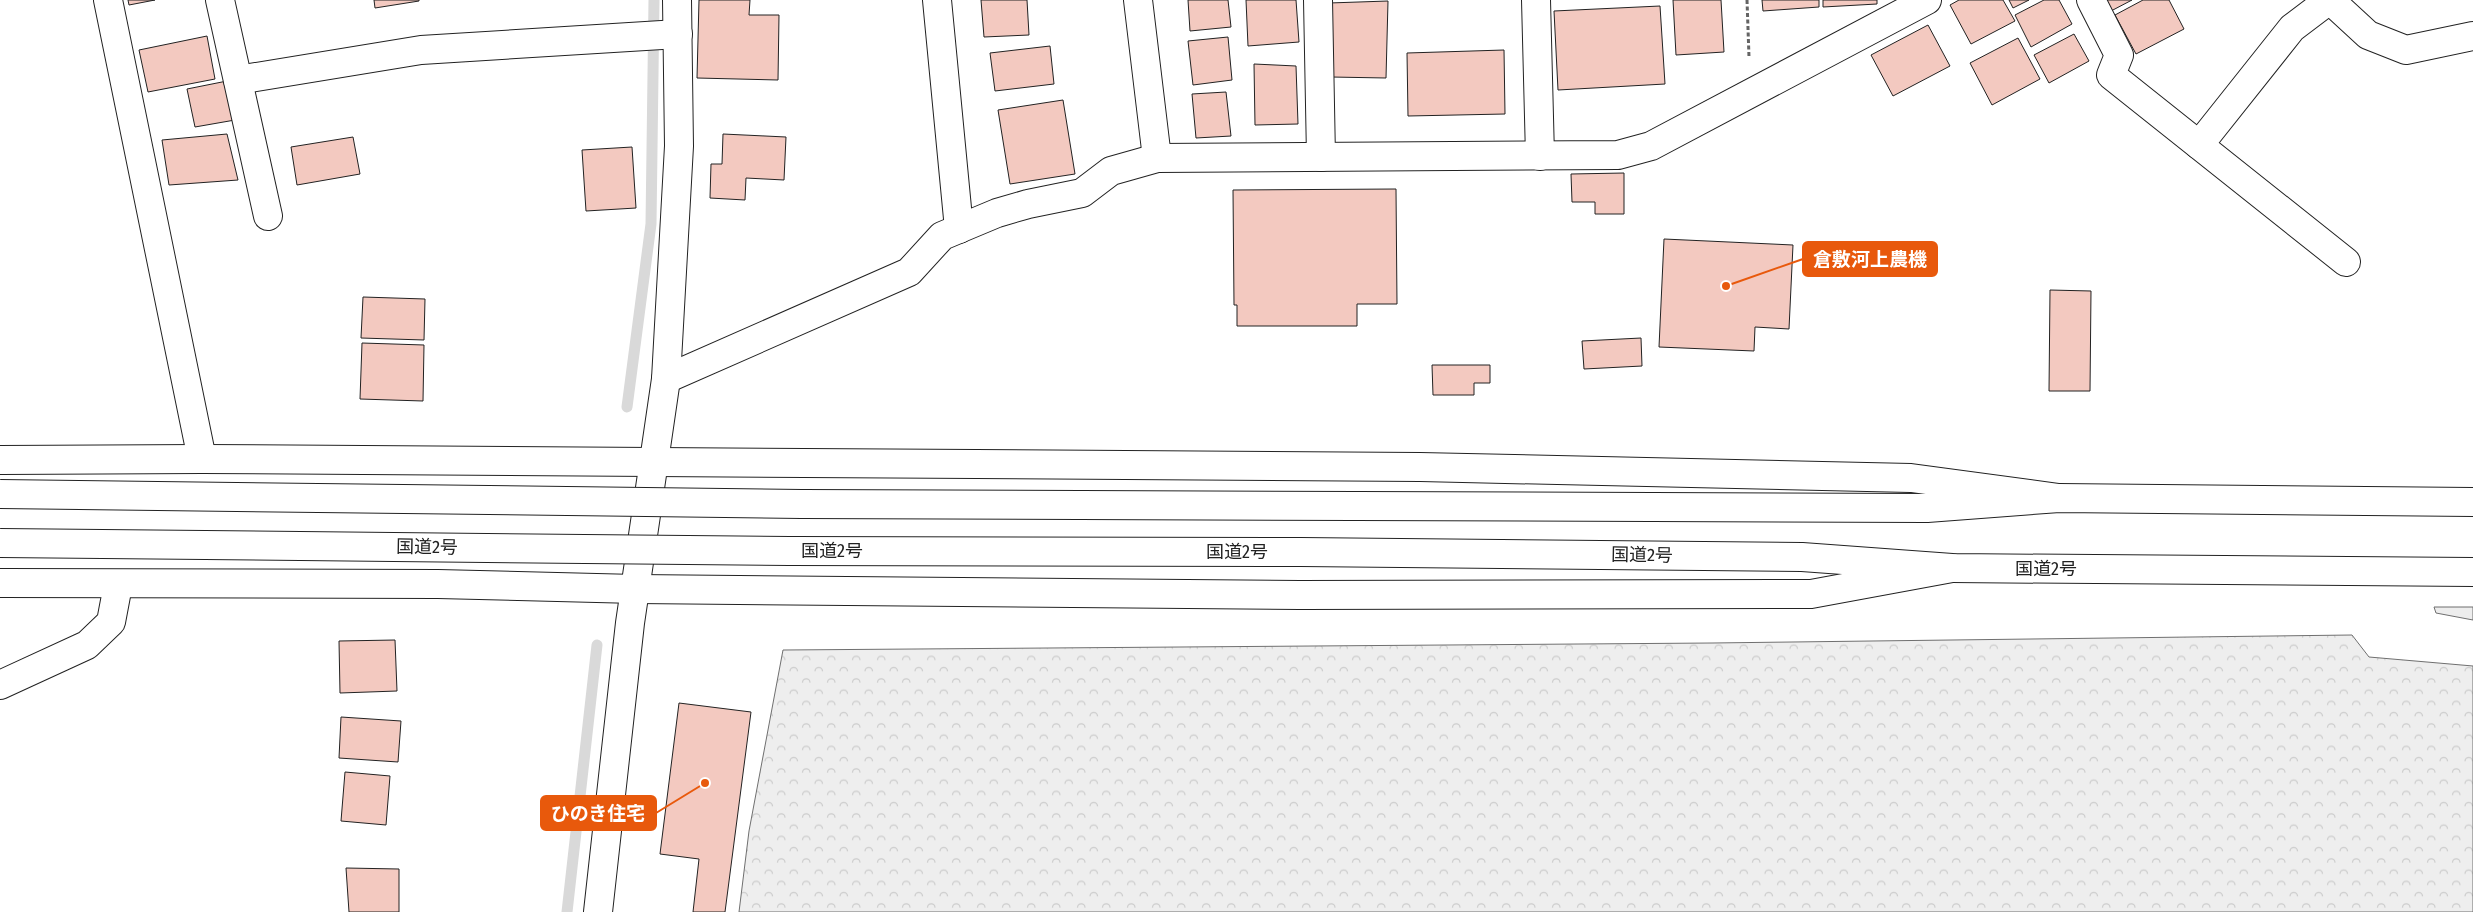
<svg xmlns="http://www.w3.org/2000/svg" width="2473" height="912" font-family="'Fira Sans Condensed','Noto Sans JP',sans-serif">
  <defs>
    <pattern id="forest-crowns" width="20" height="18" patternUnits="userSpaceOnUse" patternTransform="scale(1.25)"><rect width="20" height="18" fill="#eee"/><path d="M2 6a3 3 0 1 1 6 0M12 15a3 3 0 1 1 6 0" fill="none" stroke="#ccc"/></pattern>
  </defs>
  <rect width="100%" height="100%" fill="#fff"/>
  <path fill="url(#forest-crowns)" stroke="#6f6f6f" d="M2352 635 2369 657 2473 666V912H739L749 831 783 650 1712 643Z"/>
  <path fill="#ededed" stroke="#6f6f6f" d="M2434 607H2473V620L2436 613Z"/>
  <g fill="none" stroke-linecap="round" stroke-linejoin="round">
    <g stroke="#d9d9d9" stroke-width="11">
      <path d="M627 407 651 224 654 0"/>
      <path d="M567 912 597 645"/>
    </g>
  </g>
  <g fill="#f3c9c0" stroke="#222">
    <path d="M128 0H155L129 5Z"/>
    <path d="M374 0H419V1L375 8Z"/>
    <path d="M699 0H750L749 15H779L778 80 697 78Z"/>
    <path d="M981 0H1027L1029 35 984 37Z"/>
    <path d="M1188 0H1228L1231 27 1190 31Z"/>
    <path d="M1246 0H1296L1299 42 1248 46Z"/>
    <path d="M1673 0H1721L1724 52 1676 55Z"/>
    <path d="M1762 0H1819V7L1763 11Z"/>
    <path d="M1823 0H1877V4L1823 7Z"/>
    <path d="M1959 0H2003L2015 21 1971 44 1950 5Z"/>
    <path d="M2009 0H2029L2013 8Z"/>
    <path d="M2044 0H2059L2072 24 2031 47 2015 15Z"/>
    <path d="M2105 0H2132L2111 11Z"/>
    <path d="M2143 0H2169L2184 29 2136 54 2115 15Z"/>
    <path d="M1388 1 1386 78 1331 77 1329 3Z"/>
    <path d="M1660 6 1665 84 1558 90 1554 11Z"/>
    <path d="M1928 25 1950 66 1893 96 1871 55Z"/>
    <path d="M2074 34 2089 61 2049 83 2034 55Z"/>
    <path d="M207 36 215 79 148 92 139 50Z"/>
    <path d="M1228 37 1232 80 1193 85 1188 41Z"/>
    <path d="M2018 38 2040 79 1992 105 1970 63Z"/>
    <path d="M1050 46 1054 84 995 91 990 53Z"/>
    <path d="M1504 50 1505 114 1408 116 1407 53Z"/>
    <path d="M1254 64 1296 66 1298 124 1255 125Z"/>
    <path d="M227 81 235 120 195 127 187 89Z"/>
    <path d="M1226 92 1231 136 1196 138 1192 94Z"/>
    <path d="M1063 100 1075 174 1010 184 998 110Z"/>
    <path d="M227 134 238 180 169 185 162 140Z"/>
    <path d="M723 134 786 137 784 180 746 178 745 200 710 198 711 164H722Z"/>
    <path d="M353 137 360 174 297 185 291 147Z"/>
    <path d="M632 147 636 208 586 211 582 150Z"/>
    <path d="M1624 173V214H1595V202H1572L1571 174Z"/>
    <path d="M1396 189 1397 304H1357V326H1237V305H1234L1233 190Z"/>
    <path d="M1664 239 1793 245 1789 329 1755 327 1754 351 1659 347Z"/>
    <path d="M2050 290 2091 291 2090 391H2049Z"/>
    <path d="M363 297 425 299 424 340 361 338Z"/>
    <path d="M1641 338 1642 366 1584 369 1582 341Z"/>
    <path d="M362 343 424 345 423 401 360 399Z"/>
    <path d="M1432 365H1490V383H1474V395H1433Z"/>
    <path d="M395 640 397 691 340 693 339 641Z"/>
    <path d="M679 703 751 712 725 912H693L699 859 660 854Z"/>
    <path d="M341 717 401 721 398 762 339 758Z"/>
    <path d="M345 772 390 776 386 825 341 821Z"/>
    <path d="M346 868 399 869V912H349Z"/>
  </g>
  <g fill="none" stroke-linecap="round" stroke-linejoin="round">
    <defs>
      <g id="street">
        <path d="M108 0 202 459"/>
        <path d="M220 0 268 216"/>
        <path d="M937 0 959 229"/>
        <path d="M1138 0 1157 158"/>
        <path d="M1318 0 1321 157"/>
        <path d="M1536 0 1540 156"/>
        <path d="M2091 0 2119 55 2111 75 2346 262"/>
        <path d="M2330 0 2368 35 2406 50 2473 36"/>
        <path d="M238 80 421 50 678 34"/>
        <path d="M2199 145 2292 28 2329 0"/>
        <path d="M666 379 909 272 942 236 997 213 1028 204 1082 193 1111 171 1157 158 1618 155 1651 146 1927 0"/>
        <path d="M654 461 666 379 679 146 677 0"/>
        <path d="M0 685 87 645 111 622 118 585"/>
      </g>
      <path id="secondary" d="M598 912 630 623 654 461"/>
      <g id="highway">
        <path d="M0 460 202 459 1420 467 1911 478 2059 498"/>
        <path d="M802 504 1927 508 2059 498 2473 502"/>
        <path d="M790 551 1301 552 1802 557 1952 568 2473 572"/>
        <path d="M0 583 438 584 636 589 1300 595 1811 594 1952 568"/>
      </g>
    </defs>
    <use href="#street" stroke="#222" stroke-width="30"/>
    <use href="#secondary" stroke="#222" stroke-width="30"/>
    <use href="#highway" stroke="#222" stroke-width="30"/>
    <path stroke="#646464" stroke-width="3" stroke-dasharray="4 2.5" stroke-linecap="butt" d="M1747 0 1749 57"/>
    <use href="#street" stroke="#fff" stroke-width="28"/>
    <use href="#secondary" stroke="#fff" stroke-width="28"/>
    <use href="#highway" stroke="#fff" stroke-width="28"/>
    <defs>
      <g id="highway-bridge">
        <path d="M0 494 802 504"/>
        <path d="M0 543 790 551"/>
      </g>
    </defs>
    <use href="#highway-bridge" stroke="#222" stroke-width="30" stroke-linecap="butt"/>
    <use href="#highway-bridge" stroke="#fff" stroke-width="28"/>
  </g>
  <g text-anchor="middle" stroke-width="4" stroke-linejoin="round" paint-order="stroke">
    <g font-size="18" fill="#222" stroke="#fff">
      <text transform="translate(427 547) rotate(1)" y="6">国道2号</text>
      <text x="832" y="557">国道2号</text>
      <text x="1237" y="558">国道2号</text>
      <text transform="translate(1642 555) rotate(1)" y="6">国道2号</text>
      <text x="2046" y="575">国道2号</text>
    </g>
  </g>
  <path fill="none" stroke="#e8590c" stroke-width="2" d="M1726 286L1803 259M705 783L656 813"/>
  <g fill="#e8590c" stroke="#fff" stroke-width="2">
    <circle cx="1726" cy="286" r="5"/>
    <circle cx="705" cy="783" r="5"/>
  </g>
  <g fill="#e8590c" stroke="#e8590c" stroke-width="2">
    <rect x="1803" y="242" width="134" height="34" rx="5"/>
    <rect x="541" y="796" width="115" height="34" rx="5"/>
  </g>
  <g font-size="19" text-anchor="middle" font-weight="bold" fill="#fff">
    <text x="1870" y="266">倉敷河上農機</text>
    <text x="598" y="820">ひのき住宅</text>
  </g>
</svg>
